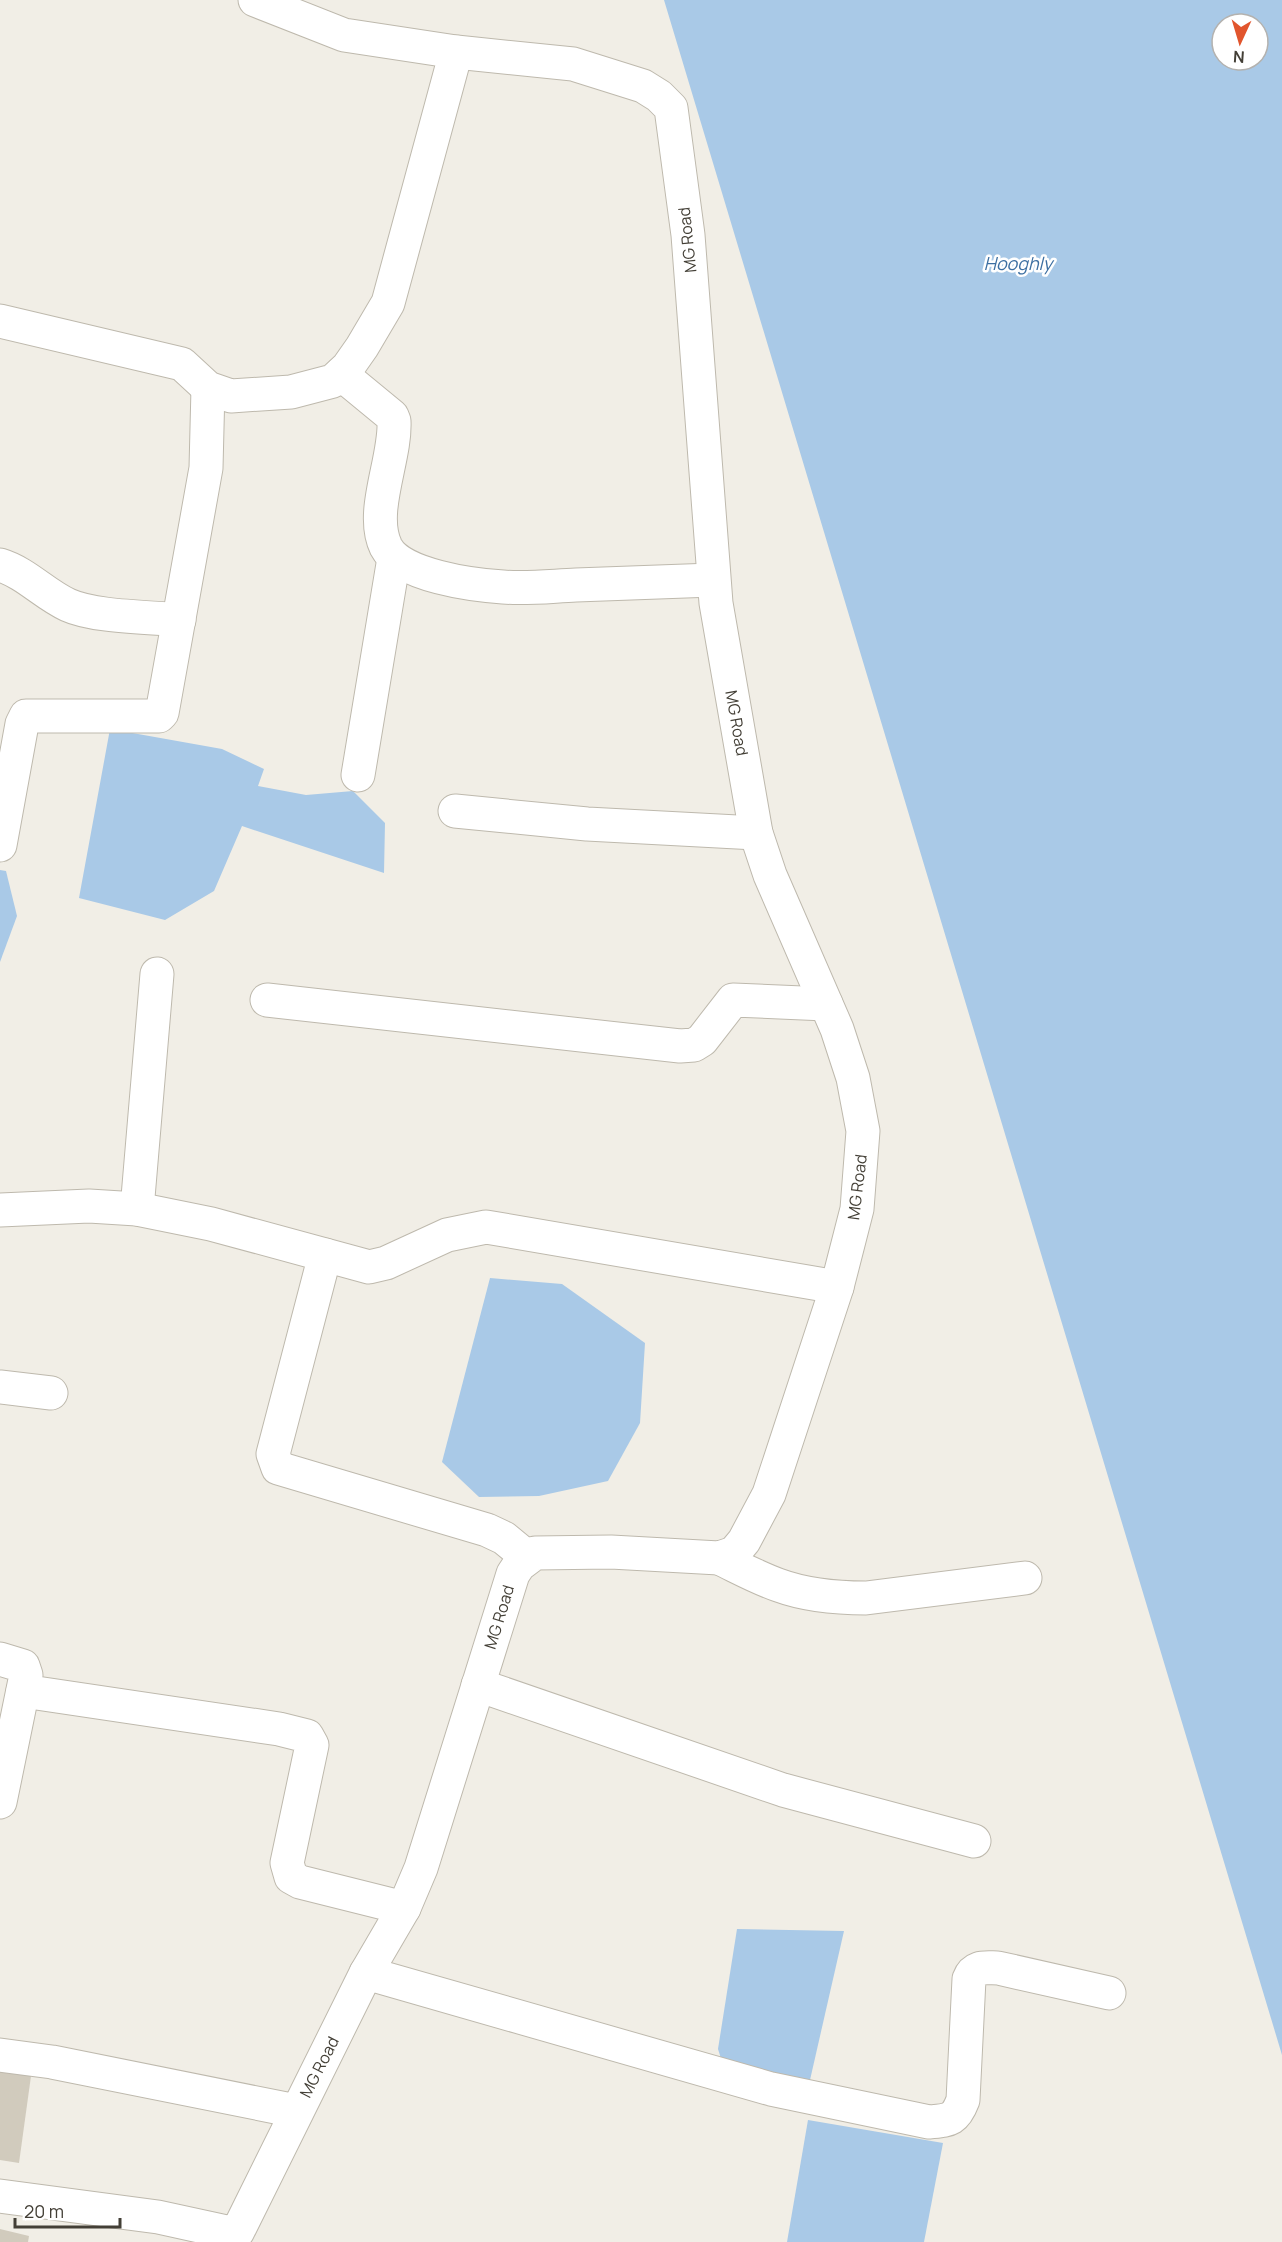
<svg xmlns="http://www.w3.org/2000/svg" width="1282" height="2242" font-family="Manrope,sans-serif">
  <rect width="100%" height="100%" fill="#f1eee6"/>
  <g fill="#a9c9e7" fill-rule="evenodd">
    <path d="M664 0H1282V2055ZM1222 24H1258V60H1222Z"/>
    <path d="M110 729 222 749 264 769 258 786 306 795 353 791 385 823 384 873 242 826 214 891 165 920 79 898Z"/>
    <path d="M0 870 6 871 17 916 0 962Z"/>
    <path d="M490 1278 562 1284 645 1343 640 1423 608 1481 539 1496 479 1497 442 1462Z"/>
    <path d="M737 1929 844 1931 810 2080 726 2075 718 2049Z"/>
    <path d="M808 2120 943 2143 924 2242H787Z"/>
  </g>
  <g fill="#d1cbbd">
    <path d="M0 2071 31 2076 19 2163 0 2160Z"/>
    <path d="M0 2229 29 2236 28 2242H0Z"/>
  </g>
  <g fill="none" stroke-linecap="round" stroke-linejoin="round">
    <defs>
      <g id="minor">
        <path d="M0 321 182 364 208 388 231 396 291 392 333 381 348 367 362 347 388 303 456 52"/>
        <path d="M341 374 392 416 394 421C396 459 369 512 386 547 401 576 473 585 503 587 527 589 552 586 576 585 622 583 668 582 713 580"/>
        <path d="M0 565C26 573 44 594 68 605 94 617 149 617 179 620"/>
        <path d="M358 775 394 558"/>
        <path d="M455 811 587 824 756 833"/>
        <path d="M0 845 22 724 26 716H159L162 713 206 468 208 388"/>
        <path d="M267 1000 680 1046 694 1045 702 1040 733 1000 826 1004"/>
        <path d="M137 1209 157 974"/>
        <path d="M0 1210 89 1206 137 1209 211 1224 369 1267 386 1263 447 1235 486 1227 837 1287"/>
        <path d="M325 1255 273 1454 278 1468 487 1530 504 1538 527 1557"/>
        <path d="M0 1387 51 1393"/>
        <path d="M719 1558C738 1567 758 1578 778 1585 805 1595 837 1598 866 1598L1025 1578"/>
        <path d="M0 1659 23 1666 26 1675 0 1802"/>
        <path d="M478 1685 783 1790 974 1841"/>
        <path d="M23 1691 279 1729 307 1736 312 1745 287 1863 291 1877 300 1882 404 1908"/>
        <path d="M366 1973 771 2089 929 2122C949 2120 955 2121 963 2100L969 1979C974 1965 986 1968 998 1968L1109 1993"/>
        <path d="M0 2055 52 2062 296 2111"/>
      </g>
      <path id="tertiary" d="M0 2196 158 2217 227 2232 238 2231 366 1973 404 1908 421 1868 513 1574 519 1565 535 1553 611 1552 719 1558 734 1553 744 1541 769 1494 837 1287 857 1209 863 1131 853 1078 837 1029 770 875 756 833 716 603 688 235 671 108 659 96 643 86 573 64 456 52 344 35 255 0"/>
    </defs>
    <use href="#minor" stroke="#beb9ad" stroke-width="35"/>
    <use href="#tertiary" stroke="#beb9ad" stroke-width="35"/>
    <use href="#minor" stroke="#fff" stroke-width="33"/>
    <use href="#tertiary" stroke="#fff" stroke-width="33"/>
  </g>
  <g text-anchor="middle" stroke-width="5" stroke-linejoin="round" paint-order="stroke">
    <g font-size="16" fill="#433f36" stroke="#fff">
      <text transform="translate(687 240) rotate(-96)" y="6">MG Road</text>
      <text transform="translate(737 723) rotate(80)" y="6">MG Road</text>
      <text transform="translate(857 1187) rotate(-83)" y="6">MG Road</text>
      <text transform="translate(499 1617) rotate(-73)" y="6">MG Road</text>
      <text transform="translate(319 2067) rotate(-63)" y="6">MG Road</text>
    </g>
    <g font-size="18" font-style="italic" fill="#3c6fa2" stroke="#fff">
      <text x="1018" y="270">Hooghly</text>
    </g>
  </g>
  <g transform="translate(1240 42) rotate(184)"><circle r="28" fill="#ffffff" stroke="#b4b2af" stroke-width="1.5"/>
  <path d="M0-4.5L10 22L0 15L-10 22Z" fill="#e1552d"/>
  <text y="-9" font-size="16" font-weight="bold" text-anchor="middle" fill="#433f36">N</text>
  </g>
  <path d="M15 2218v9h105v-9" fill="none" stroke="#433f36" stroke-width="3"/>
  <text x="24" y="2218" font-size="18" fill="#433f36" stroke="#ffffff" stroke-width="4.5" paint-order="stroke">20 m</text>
</svg>
